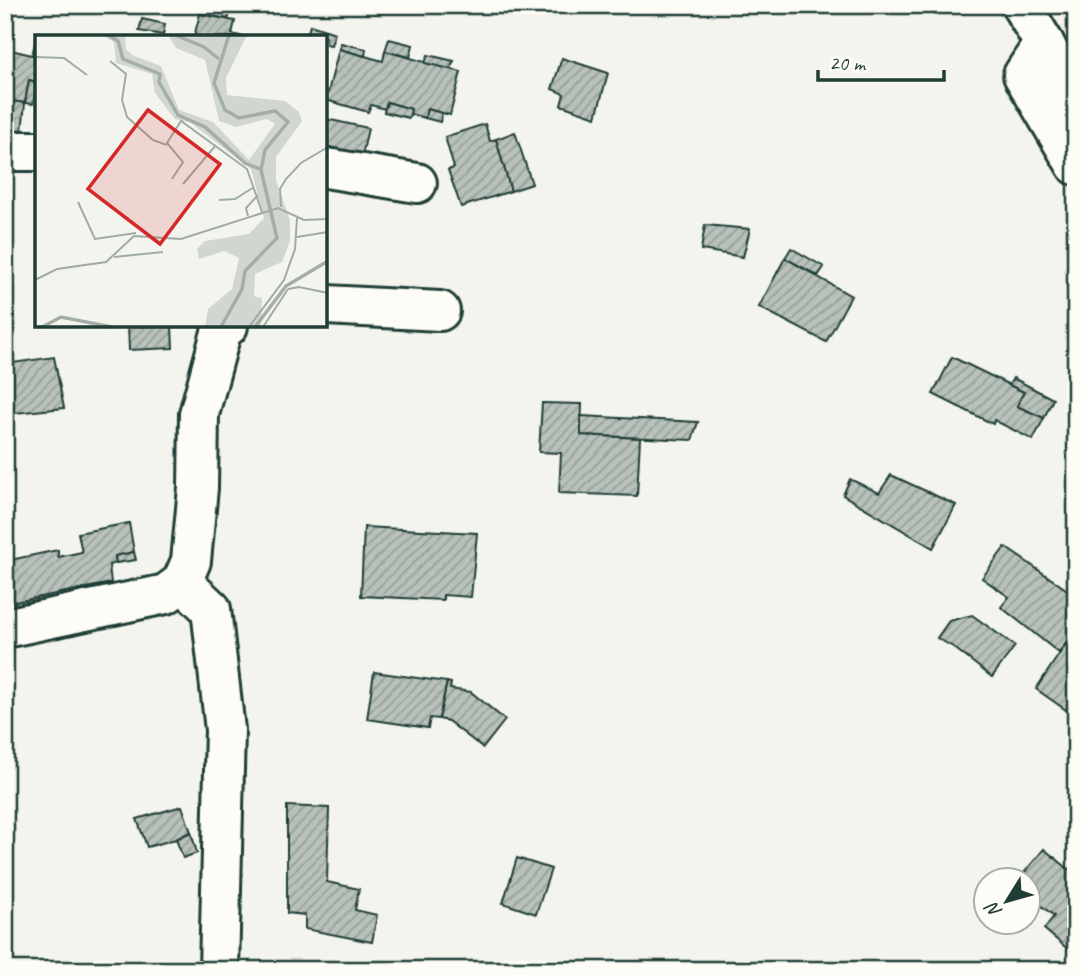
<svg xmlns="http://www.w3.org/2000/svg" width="1081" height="975" font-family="Caveat,sans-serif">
  <defs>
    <pattern id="building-hatch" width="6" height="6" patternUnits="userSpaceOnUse" patternTransform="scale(1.75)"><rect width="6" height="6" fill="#b9c1bb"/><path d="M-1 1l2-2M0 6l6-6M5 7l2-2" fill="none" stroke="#969e99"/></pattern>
  </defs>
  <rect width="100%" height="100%" fill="#f4f4ef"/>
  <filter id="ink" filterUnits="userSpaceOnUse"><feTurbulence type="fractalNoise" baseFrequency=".0143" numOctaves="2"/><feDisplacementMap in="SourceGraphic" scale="14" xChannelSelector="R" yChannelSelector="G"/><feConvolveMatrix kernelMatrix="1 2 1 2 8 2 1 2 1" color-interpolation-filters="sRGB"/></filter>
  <g filter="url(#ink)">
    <g fill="url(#building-hatch)" stroke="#1f3d34" stroke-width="2">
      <path d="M203 5H220L232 8 228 19 200 14Z"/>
      <path d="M200 14 235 21 232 34 244 37H194Z"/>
      <path d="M142 19 165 24 163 35 139 31Z"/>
      <path d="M310 25 335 33 331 45 326 44V37H307Z"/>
      <path d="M37 35 49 37H37V82L29 80 25 103 5 100V51L7 49 32 55Z"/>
      <path d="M389 39 413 45 410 57 385 51Z"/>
      <path d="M341 43 366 49 365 56 339 49Z"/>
      <path d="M339 49 383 61 385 51 461 72 450 115 427 109 425 118 410 114 411 109 387 102 385 109 371 105 368 112 326 100Z"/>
      <path d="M428 55 454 61 450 69 425 63Z"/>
      <path d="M562 58 608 73 596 117 561 105 564 94 552 89Z"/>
      <path d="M29 80 37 82 33 104 25 103Z"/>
      <path d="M5 100 25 103 22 131 5 129Z"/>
      <path d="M387 102 411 109 409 118 384 112Z"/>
      <path d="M427 109 442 113 440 122 425 118Z"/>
      <path d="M326 119 368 128 362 156 326 146Z"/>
      <path d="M485 124 490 141 496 139 511 191 461 207 448 170 454 168 445 137Z"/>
      <path d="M515 132 532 184 511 191 496 139Z"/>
      <path d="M705 225 750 229 743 257 701 250Z"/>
      <path d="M791 248 824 267 818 276 785 258Z"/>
      <path d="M785 258 851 296 826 342 759 307Z"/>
      <path d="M128 326H172L173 348 129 350Z"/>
      <path d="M54 357 64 408 5 414V364Z"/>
      <path d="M952 357 1024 392 1017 406 1044 418 1033 440 994 420 993 424 933 394Z"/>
      <path d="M1013 378 1053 399 1044 418 1017 406 1024 392 1009 385Z"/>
      <path d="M542 403 582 404 581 435 640 438 637 496 559 493 561 453 539 452Z"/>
      <path d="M581 416 698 422 692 440 581 435Z"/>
      <path d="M891 475 956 505 933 548 843 495 850 479 879 493Z"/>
      <path d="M129 523 134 552 115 556 116 563 109 565 111 583 5 604V561L58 550V557L82 552 78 533Z"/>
      <path d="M364 527 477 533 471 597 443 595V600L361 596Z"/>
      <path d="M1005 547 1076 596V629L1059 653 1001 607 1009 597 982 578Z"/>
      <path d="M134 552 136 560 116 563 115 556Z"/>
      <path d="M972 615 1015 646 992 677 953 647 937 638 949 621Z"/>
      <path d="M1076 629V717L1036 689Z"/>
      <path d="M374 672 447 682 439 719 430 718 428 728 367 719Z"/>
      <path d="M447 682 451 683 450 689 471 692 505 720 483 748 448 721 439 719Z"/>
      <path d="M182 806 191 832 176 839 147 847 137 819Z"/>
      <path d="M287 806 329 808 327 882 359 889 355 910 377 915 372 942 305 929V915L287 913Z"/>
      <path d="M191 832 197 853 183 858 176 839Z"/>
      <path d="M1044 849 1076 875V956L1044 929 1054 916 1028 895V880H1018Z"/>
      <path d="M517 858 551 869 536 914 503 903Z"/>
    </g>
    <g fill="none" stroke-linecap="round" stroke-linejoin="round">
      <defs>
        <g id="minor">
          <path d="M1021 5 1044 43 1076 103"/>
          <path d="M1044 43 1023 75 1076 165"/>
          <path d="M5 151H37"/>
          <path d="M326 168 417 183"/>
          <path d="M326 305 440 311"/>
          <path d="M182 582 211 609 225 730 219 970"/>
          <path d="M5 628 166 594 182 582 191 561 198 488 199 414 222 329 228 326"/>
        </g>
      </defs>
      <use href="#minor" stroke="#1f3d34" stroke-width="44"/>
      <use href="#minor" stroke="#fdfcf7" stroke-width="38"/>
    </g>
  </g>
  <g transform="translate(35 35)">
    <rect width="292" height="292" fill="#f4f4ef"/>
    <path d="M66 0 90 1 91 14 97 20 126 31 144 75 178 87 214 125 240 89 232 84 201 92 184 86 170 25 141 13 133 0H212L191 43 192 60 250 66 264 77 267 86 241 122V145L255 185V206L247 227 220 239 219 261 227 263 226 292H170L173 274 197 254 204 223 189 216 164 224 162 214 170 206 214 199 229 183 216 134 156 88 140 84 120 58 117 39 81 28 79 7Z" fill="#d1d6d1"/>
    <path fill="none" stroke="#a3aea7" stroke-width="3.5" d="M73 0 83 6 88 24 125 39 124 47 143 80 170 92 210 128 225 134M140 0 169 12 184 24M7 292 26 282 77 292M186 292 207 254 210 236 242 203 226 135 230 115 253 87 240 76 204 83 190 75 179 48 194 0M220 292 251 251 293 226"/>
    <path fill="none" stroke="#9faba4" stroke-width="2" d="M0 22 29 23 52 40M75 26 91 39 87 65 92 82 118 105 132 110M137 144 148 127 132 108 146 86 212 134 227 177M148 149 181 110M184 165 200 164 219 152M43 167 60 204 101 198M246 172 245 154 251 144 266 128 293 112M213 181 211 173 223 160M262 202 293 197M79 222 128 217M0 245 22 234 71 227 99 201 146 204 243 173 269 185 293 184M253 254 264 252 293 258M214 292 249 245 260 214 262 183M228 292 253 254"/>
    <path fill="#d62828" fill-opacity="0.15" stroke="#d62828" stroke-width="3.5" d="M113 75 185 129 125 209 53 154Z"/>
    <rect width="292" height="292" fill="none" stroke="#1f3d34" stroke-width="3.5"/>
  </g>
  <rect width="1081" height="975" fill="none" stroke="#fdfcf7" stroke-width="28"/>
  <rect x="14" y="14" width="1053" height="947" fill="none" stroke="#1f3d34" stroke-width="2.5" filter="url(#ink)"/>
  <g transform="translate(1007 901) rotate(233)"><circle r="33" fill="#fdfcf7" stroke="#a4b0a9" stroke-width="2"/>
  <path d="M0-5L12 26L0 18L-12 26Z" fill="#1f3d34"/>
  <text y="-10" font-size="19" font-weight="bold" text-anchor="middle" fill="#1f3d34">N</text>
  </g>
  <path d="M818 70v10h126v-10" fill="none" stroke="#1f3d34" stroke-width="3.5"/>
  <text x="829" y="70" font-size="21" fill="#1f3d34" stroke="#fdfcf7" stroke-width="5" paint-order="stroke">20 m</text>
</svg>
